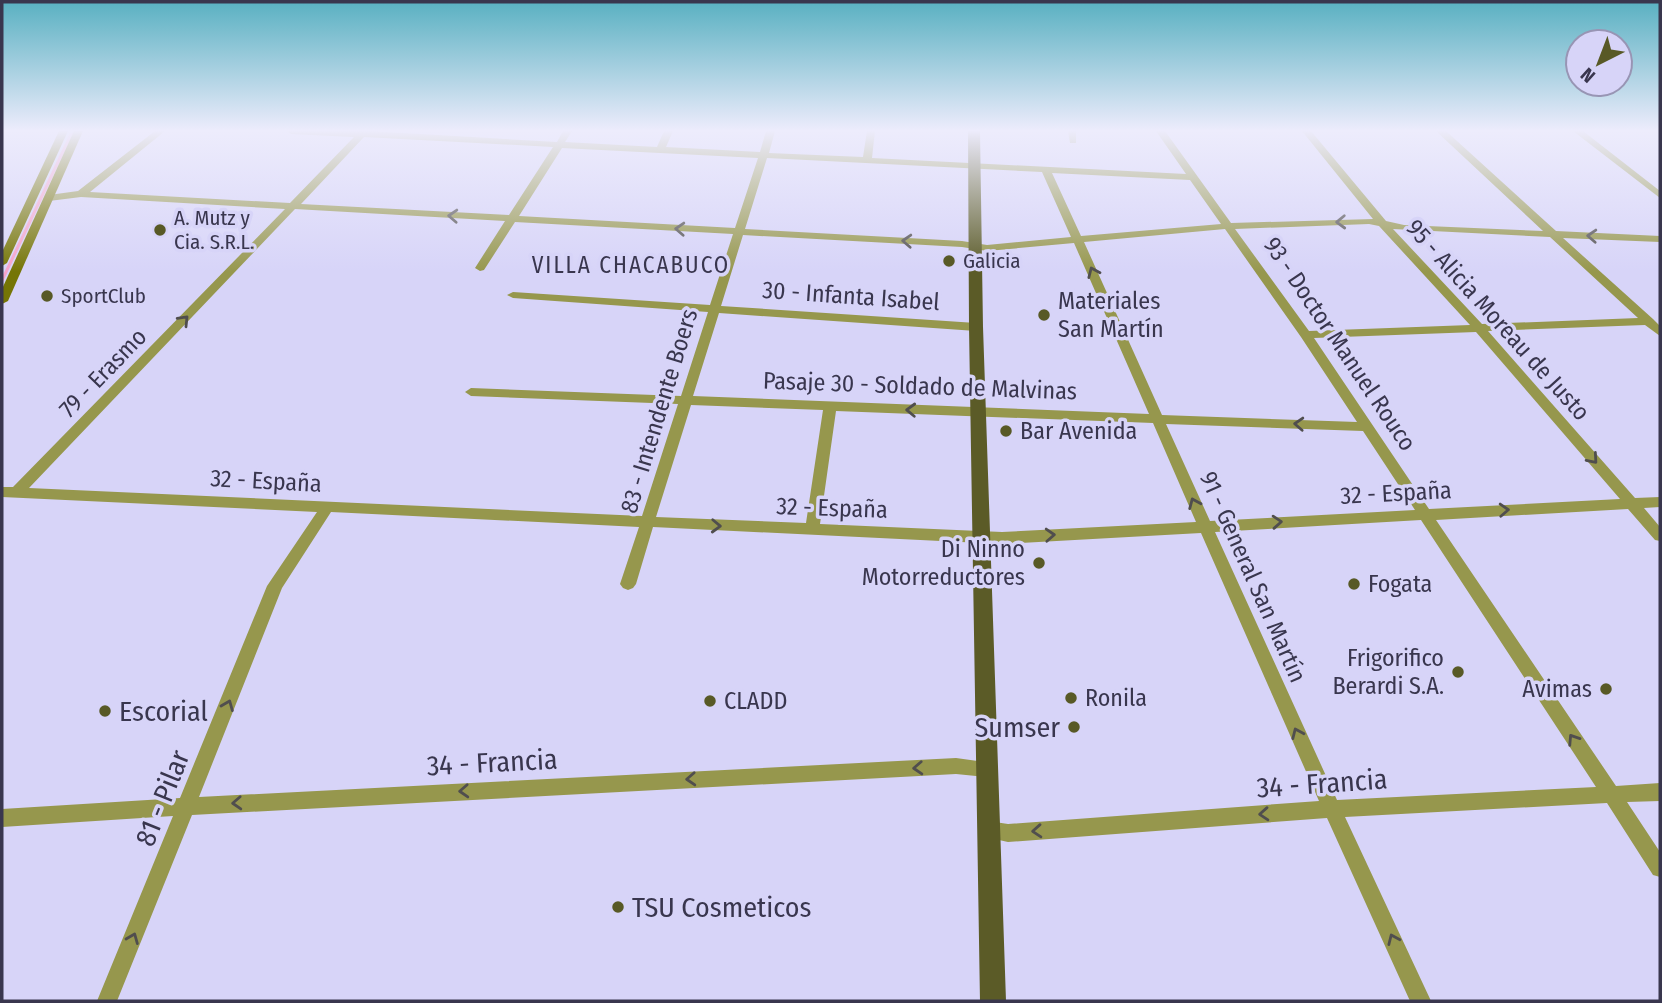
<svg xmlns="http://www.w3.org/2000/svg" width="1662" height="1003" font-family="'Fira Sans Condensed',sans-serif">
  <rect width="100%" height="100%" fill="#d7d4f8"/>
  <path fill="#f6a4cb" d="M74 132 2 284V277L70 133Z"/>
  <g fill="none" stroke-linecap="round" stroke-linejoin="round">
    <g fill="#96974d" fill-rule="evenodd">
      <path d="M155 131H165L90 192 290 203 354 137 291 134 287 131H369L557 142 563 131H572L565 142 657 147 664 131H673L666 147 760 152 766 131H775L769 153 863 157 867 131H875L872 158 1186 174 1156 131H1165L1231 223 1373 219 1302 131H1311L1386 221 1404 225 1543 231 1436 131H1446L1556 231 1660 236V242L1563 238 1653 319 1660 326V336L1645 325 1488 331 1635 498 1660 497V507L1644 508 1660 527V541L1655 540 1628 509 1436 520 1616 786 1660 783V801L1627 802 1660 852V877L1653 875 1607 803 1345 817 1431 1001H1410L1327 818 1008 842 981 836 979 830 981 824 988 821 1008 824 1319 801 1201 533 1002 544 653 527 636 584 633 588 628 590 623 588 620 584 639 527 331 512 282 588 199 797 956 758 992 763 995 769 992 775 986 777 956 774 192 815 117 1001H97L173 816 2 827V809L180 798 267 586 317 512 2 497V487H13L285 209 81 197 49 201 44 198 49 195 78 191ZM364 137 553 147 509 215 301 204ZM562 148 758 158 735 228 519 216ZM767 158 1042 172 1071 237 987 245 962 241 745 229ZM1052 173 1190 180 1221 224 1081 236ZM295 209 505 221 475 268 480 271 484 270 515 222 733 234 710 305 513 292 507 295 513 298 708 312 681 396 471 388 465 392 471 396 678 404 642 516 29 488ZM1369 224 1379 226 1470 325 1309 331 1235 229ZM1225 229 1301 337 1357 422 1162 415 1084 242ZM1393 229 1550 237 1638 318 1482 324ZM743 235 962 247 987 251 1074 243 1149 414 693 396 719 313 976 331 982 327 976 323 721 306ZM1476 332 1620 499 1429 509 1314 338ZM691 405 823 410 806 523 656 517ZM836 411 1153 423 1196 522 1002 532 820 524ZM1166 424 1363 431 1415 510 1210 521ZM1421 520 1596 787 1337 800 1215 532Z"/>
      <path d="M1068 131H1076V143H1070Z"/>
      <path d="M1573 131H1583L1660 191V198Z"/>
    </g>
    <g fill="#757505" fill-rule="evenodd">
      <path d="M59 131H68L7 263 2 266V252Z"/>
      <path d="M74 131H83L8 301 2 304V289Z"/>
    </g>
    <path fill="#5b5b27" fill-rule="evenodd" d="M968 131H980L983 327 1006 1001H980L969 327Z"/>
  </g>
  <defs><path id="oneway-chevron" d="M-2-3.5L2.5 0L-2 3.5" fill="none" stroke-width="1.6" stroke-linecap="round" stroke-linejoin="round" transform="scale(1.75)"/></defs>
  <g stroke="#504e4e">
    <use href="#oneway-chevron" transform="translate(453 216) rotate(-177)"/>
    <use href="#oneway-chevron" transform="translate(1341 222) rotate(178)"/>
    <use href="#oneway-chevron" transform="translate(680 229) rotate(-177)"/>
    <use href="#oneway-chevron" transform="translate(1592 236) rotate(-177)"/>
    <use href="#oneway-chevron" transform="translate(907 241) rotate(-177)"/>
    <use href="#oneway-chevron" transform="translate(1093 272) rotate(-114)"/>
    <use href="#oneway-chevron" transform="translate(184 320) rotate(-46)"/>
    <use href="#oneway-chevron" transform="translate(911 410) rotate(-178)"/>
    <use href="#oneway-chevron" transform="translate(1299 424) rotate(-177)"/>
    <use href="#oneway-chevron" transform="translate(1593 459) rotate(49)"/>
    <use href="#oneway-chevron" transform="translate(1194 503) rotate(-113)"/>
    <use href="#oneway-chevron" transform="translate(1504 510) rotate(-3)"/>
    <use href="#oneway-chevron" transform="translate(1277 522) rotate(-4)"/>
    <use href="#oneway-chevron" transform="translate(716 526) rotate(2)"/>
    <use href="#oneway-chevron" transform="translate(1050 535) rotate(-3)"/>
    <use href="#oneway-chevron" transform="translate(228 705) rotate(-68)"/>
    <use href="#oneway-chevron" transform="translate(1297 733) rotate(-114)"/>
    <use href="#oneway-chevron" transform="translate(1573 739) rotate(-123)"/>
    <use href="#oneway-chevron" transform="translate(918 768) rotate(177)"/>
    <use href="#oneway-chevron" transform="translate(691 779) rotate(177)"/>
    <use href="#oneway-chevron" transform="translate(464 791) rotate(177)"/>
    <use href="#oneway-chevron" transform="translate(237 803) rotate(177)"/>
    <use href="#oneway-chevron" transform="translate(1264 814) rotate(176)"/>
    <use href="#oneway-chevron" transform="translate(1037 831) rotate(176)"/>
    <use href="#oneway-chevron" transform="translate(133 938) rotate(-68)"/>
    <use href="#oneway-chevron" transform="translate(1393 939) rotate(-114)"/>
  </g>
  <linearGradient id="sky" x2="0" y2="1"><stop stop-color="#58b0c1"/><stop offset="0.48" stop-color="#edecfc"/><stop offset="1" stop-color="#edecfc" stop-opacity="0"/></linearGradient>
  <rect width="1662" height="272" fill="url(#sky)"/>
  <g fill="#585926" stroke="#d7d4f8" stroke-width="2.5">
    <circle cx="160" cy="230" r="7"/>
    <circle cx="949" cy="261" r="7"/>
    <circle cx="47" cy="296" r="7"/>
    <circle cx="1044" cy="315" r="7"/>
    <circle cx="1006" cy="431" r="7"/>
    <circle cx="1039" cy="563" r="7"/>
    <circle cx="1354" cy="584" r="7"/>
    <circle cx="1458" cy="672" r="7"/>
    <circle cx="1606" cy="689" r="7"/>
    <circle cx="1071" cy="698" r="7"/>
    <circle cx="710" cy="701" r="7"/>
    <circle cx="105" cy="711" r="7"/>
    <circle cx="1074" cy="727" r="7"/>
    <circle cx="618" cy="907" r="7"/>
  </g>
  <g text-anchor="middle" stroke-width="7" stroke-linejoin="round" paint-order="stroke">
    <g font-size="21" fill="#39364e" stroke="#d7d4f8" text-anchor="start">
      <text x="174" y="225">A. Mutz y<tspan x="174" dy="24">Cia. S.R.L.</tspan></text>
      <text x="963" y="268">Galicia</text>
      <text x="61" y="303">SportClub</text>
    </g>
    <g font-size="23" letter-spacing="2" fill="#39364e" stroke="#d7d4f8">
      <text x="631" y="273">VILLA CHACABUCO</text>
    </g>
    <g font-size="24" fill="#39364e" stroke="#d7d4f8">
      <text transform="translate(851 296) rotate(4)" y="8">30 - Infanta Isabel</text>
      <text transform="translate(1498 320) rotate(48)" y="8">95 - Alicia Moreau de Justo</text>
      <text transform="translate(1340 344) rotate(56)" y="8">93 - Doctor Manuel Rouco</text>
      <text transform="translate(103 373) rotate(-46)" y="8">79 - Erasmo</text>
      <text transform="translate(920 386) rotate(2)" y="8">Pasaje 30 - Soldado de Malvinas</text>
      <text transform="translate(659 411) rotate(-73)" y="8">83 - Intendente Boers</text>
      <text transform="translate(266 481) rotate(3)" y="8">32 - España</text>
      <text transform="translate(1396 493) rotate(-3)" y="8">32 - España</text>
      <text transform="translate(832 508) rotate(2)" y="8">32 - España</text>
      <text transform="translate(1253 577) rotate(66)" y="8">91 - General San Martín</text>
    </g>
    <g font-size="24" fill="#39364e" stroke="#d7d4f8" text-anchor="start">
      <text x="1058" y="309">Materiales<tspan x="1058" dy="28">San Martín</tspan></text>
      <text x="1020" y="439">Bar Avenida</text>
      <text x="1025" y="557" text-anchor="end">Di Ninno<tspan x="1025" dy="28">Motorreductores</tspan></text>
      <text x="1368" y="592">Fogata</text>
      <text x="1444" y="666" text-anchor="end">Frigorifico<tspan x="1444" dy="28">Berardi S.A.</tspan></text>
      <text x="1592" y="697" text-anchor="end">Avimas</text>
      <text x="1085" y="706">Ronila</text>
      <text x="724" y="709">CLADD</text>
    </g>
    <g font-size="28" fill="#39364e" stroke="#d7d4f8" text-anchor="start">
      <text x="119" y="721">Escorial</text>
      <text x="1060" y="737" text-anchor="end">Sumser</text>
      <text x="632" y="917">TSU Cosmeticos</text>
    </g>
    <g font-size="28" fill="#39364e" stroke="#d7d4f8">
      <text transform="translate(492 762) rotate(-3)" y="10">34 - Francia</text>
      <text transform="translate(1322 783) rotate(-4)" y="10">34 - Francia</text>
      <text transform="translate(162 798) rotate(-68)" y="10">81 - Pilar</text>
    </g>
  </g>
  <rect width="1662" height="1003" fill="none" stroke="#39364e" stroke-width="7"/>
  <g transform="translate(1599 63) rotate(222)"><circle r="33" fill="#d7d4f8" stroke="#9895b4" stroke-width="2"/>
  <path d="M0-5L12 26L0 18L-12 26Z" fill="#585926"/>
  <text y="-10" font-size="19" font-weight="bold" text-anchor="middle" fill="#39364e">N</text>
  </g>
</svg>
